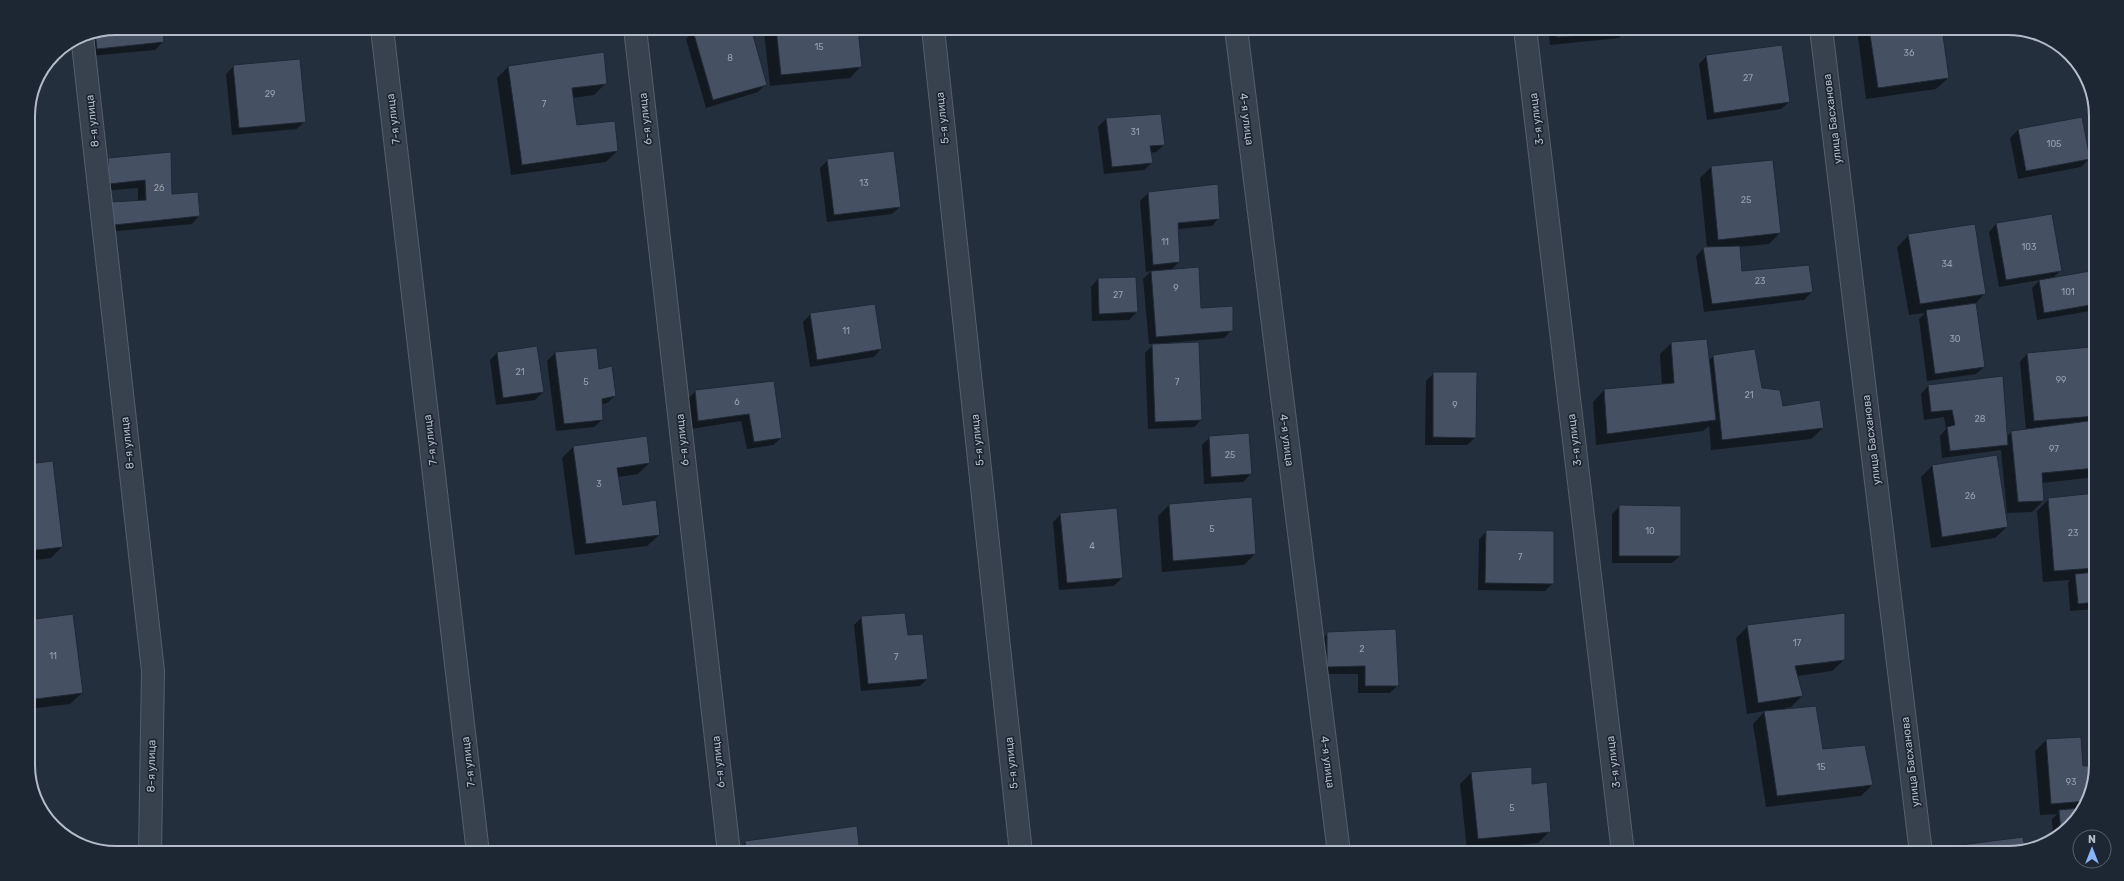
<svg xmlns="http://www.w3.org/2000/svg" width="2124" height="881" font-family="Rubik,sans-serif">
  <rect width="100%" height="100%" fill="#242f3e"/>
  <g fill="#0007">
    <path d="M116 28H162L163 42 155 50 90 56 87 34Z"/>
    <path d="M705 28H750L766 84 758 92 706 108 686 39 693 31Z"/>
    <path d="M768 28H857L861 66 850 78 770 86 764 32Z"/>
    <path d="M1548 28H1627V30L1619 38 1550 45Z"/>
    <path d="M1857 28H1941L1948 78 1936 89 1866 99Z"/>
    <path d="M1707 56 1789 102 1781 109 1707 120 1699 64Z"/>
    <path d="M234 66 305 121 297 129 232 135 226 74Z"/>
    <path d="M508 67 606 83 594 95 573 98 576 126 617 151 606 162 511 175 497 78Z"/>
    <path d="M1161 115 1164 145 1156 152 1150 153 1152 163 1144 170 1104 174 1098 127 1106 119Z"/>
    <path d="M2081 118 2089 159 2081 167 2018 179 2010 138 2018 130Z"/>
    <path d="M109 159 172 195 197 193 199 216 192 224 107 232 138 201V188L102 191 101 167Z"/>
    <path d="M828 160 900 207 892 214 827 222 820 168Z"/>
    <path d="M1711 167 1780 233 1769 244 1739 247 1741 272 1812 292 1804 300 1704 312 1696 256 1704 248H1707L1700 178Z"/>
    <path d="M1217 185 1219 218 1212 226 1178 229 1179 262 1171 270 1200 309 1232 330 1224 338 1166 343 1201 420 1194 427 1148 429 1145 353 1154 344H1149L1143 279 1151 271 1146 272 1140 201 1148 193Z"/>
    <path d="M1996 224 2061 270 2053 278 2096 271V310L2037 320 2032 288 2040 280 1999 287 1989 232Z"/>
    <path d="M1909 235 1985 293 1975 304 1984 367 1976 374 1927 381 1919 319 1925 313 1909 315 1897 247Z"/>
    <path d="M1098 279 1137 312 1129 320 1092 321 1091 287Z"/>
    <path d="M811 314 881 349 874 357 810 367 803 322Z"/>
    <path d="M1672 342 1708 361 1714 356 1761 388 1782 407 1823 428 1811 439 1711 450 1709 426 1703 431 1596 445 1593 402 1604 390 1662 385 1660 354Z"/>
    <path d="M596 349 599 370 615 396 607 403 601 405 602 420 594 427 556 431 547 361 555 353Z"/>
    <path d="M497 353 543 392 535 400 496 405 490 360Z"/>
    <path d="M2027 354 2096 415 2089 422 2096 421V477L2042 483 2043 501 2032 512 2007 513 2001 450 1942 458 1940 436 1946 429 1944 417 1924 420 1921 394 1928 386 2006 437 2012 432 2026 430 2020 362Z"/>
    <path d="M1434 373 1475 438 1467 445H1425L1426 381Z"/>
    <path d="M773 382 781 438 773 445 747 449 741 421 691 429 688 399 696 391Z"/>
    <path d="M1248 434 1251 474 1243 482 1204 484 1202 445 1210 437Z"/>
    <path d="M573 447 649 463 638 474 618 477 622 506 659 535 647 546 575 555 562 458Z"/>
    <path d="M28 465 62 547 51 558 28 561Z"/>
    <path d="M1932 466 2007 527 1995 538 1931 548 1921 477Z"/>
    <path d="M2096 494V609L2070 611 2068 582 2070 580 2043 582 2037 511 2049 499Z"/>
    <path d="M1251 498 1255 554 1244 565 1162 572 1158 516 1169 505Z"/>
    <path d="M1620 506 1680 556 1672 563H1612V514Z"/>
    <path d="M1061 514 1122 578 1114 586 1059 590 1053 522Z"/>
    <path d="M1487 531 1553 583 1545 591 1478 590 1479 539Z"/>
    <path d="M862 617 907 636 927 679 920 686 861 691 854 625Z"/>
    <path d="M28 621 82 693 70 704 28 709Z"/>
    <path d="M1748 626 1844 660 1832 671 1797 676 1802 696 1791 707 1785 708V710L1822 751 1872 785 1861 796 1766 807 1753 724 1765 711 1747 714 1736 638Z"/>
    <path d="M1328 633 1398 685 1390 693H1358V674H1320V641Z"/>
    <path d="M2046 740 2083 767 2096 766 2089 798 2057 838 2053 839 2052 819 2057 814 2040 815 2035 751Z"/>
    <path d="M1471 773 1550 831 1538 843 1467 850 1460 784Z"/>
    <path d="M746 842 859 853H735Z"/>
    <path d="M1953 847 2024 848 2008 853H1947Z"/>
  </g>
  <g fill="#455162" stroke="#1f2835">
    <path d="M116 28H163L164 42 97 49 95 32Z"/>
    <path d="M701 28H751L767 85 713 100 693 31Z"/>
    <path d="M776 28H858L862 67 781 75Z"/>
    <path d="M1556 28H1628V31L1557 37Z"/>
    <path d="M1869 28H1942L1949 78 1878 88Z"/>
    <path d="M1782 45 1790 102 1714 113 1706 55Z"/>
    <path d="M604 52 607 84 572 88 577 125 615 121 618 151 522 165 508 66Z"/>
    <path d="M300 59 306 122 239 128 233 65Z"/>
    <path d="M1161 114 1165 145 1150 146 1153 163 1112 167 1106 118Z"/>
    <path d="M2082 117 2090 159 2026 171 2018 129Z"/>
    <path d="M894 151 901 207 834 215 827 159Z"/>
    <path d="M171 152 172 194 198 192 200 216 114 225 111 202 146 200 145 180 109 184 108 158Z"/>
    <path d="M1773 160 1781 233 1718 240 1711 166Z"/>
    <path d="M1218 184 1220 219 1178 223 1180 262 1153 265 1148 192Z"/>
    <path d="M2052 214 2062 271 2006 280 1996 223Z"/>
    <path d="M1975 224 1986 294 1920 304 1908 234Z"/>
    <path d="M1740 246 1742 271 1809 265 1813 292 1712 304 1703 247Z"/>
    <path d="M1199 267 1201 308 1233 306V331L1156 337 1151 271Z"/>
    <path d="M2096 270V304L2044 313 2039 280Z"/>
    <path d="M1136 277 1138 312 1099 314 1098 278Z"/>
    <path d="M1976 303 1985 367 1935 374 1926 310Z"/>
    <path d="M875 304 882 349 817 360 810 313Z"/>
    <path d="M1707 339 1716 420 1607 434 1604 389 1674 383 1671 342Z"/>
    <path d="M1199 342 1202 420 1155 422 1152 344Z"/>
    <path d="M537 346 544 392 503 398 497 352Z"/>
    <path d="M2090 347 2096 416 2034 421 2027 353Z"/>
    <path d="M597 348 599 369 612 366 616 396 602 399 603 420 564 424 555 352Z"/>
    <path d="M1755 349 1762 388 1780 390 1783 406 1820 400 1824 428 1722 440 1713 355Z"/>
    <path d="M1433 372H1477L1476 438 1433 437Z"/>
    <path d="M2003 376 2008 445 1950 451 1947 427 1955 425 1952 410 1931 412 1928 385Z"/>
    <path d="M774 381 782 438 754 442 749 414 698 421 695 390Z"/>
    <path d="M2096 420V468L2042 473 2044 501 2018 502 2011 431Z"/>
    <path d="M1249 433 1252 474 1211 477 1209 436Z"/>
    <path d="M647 436 650 463 617 468 623 505 656 500 660 535 586 544 573 446Z"/>
    <path d="M1997 455 2008 527 1942 537 1932 465Z"/>
    <path d="M53 461 63 547 28 551V464Z"/>
    <path d="M2096 493V568L2054 571 2048 498Z"/>
    <path d="M1252 497 1256 554 1173 561 1169 504Z"/>
    <path d="M1619 505 1681 506V556H1619Z"/>
    <path d="M1117 508 1123 578 1067 583 1060 513Z"/>
    <path d="M1486 530 1554 531V584L1485 583Z"/>
    <path d="M2096 572V602L2078 604 2075 574Z"/>
    <path d="M905 613 908 635 923 634 928 679 868 684 861 616Z"/>
    <path d="M1845 613V660L1795 666 1803 696 1758 703 1747 625Z"/>
    <path d="M73 614 83 693 28 700V620Z"/>
    <path d="M1396 629 1399 686H1365V666L1327 667V632Z"/>
    <path d="M1816 706 1823 749 1865 745 1873 785 1777 796 1764 711Z"/>
    <path d="M2081 737 2083 766 2096 765 2089 798 2087 801 2051 804 2046 739Z"/>
    <path d="M1532 767V784L1547 782 1551 832 1478 839 1471 772Z"/>
    <path d="M2081 808 2061 833 2059 810Z"/>
    <path d="M857 826 860 853H746L745 841Z"/>
    <path d="M2023 837 2025 848 2008 853H1954L1953 846Z"/>
    <path d="M1544 847 1545 853H1519Z"/>
  </g>
  <g fill="none" stroke-linecap="round" stroke-linejoin="round">
    <defs>
      <g id="minor">
        <path d="M382 28 478 853"/>
        <path d="M635 28 729 853"/>
        <path d="M933 28 1021 853"/>
        <path d="M1236 28 1339 853"/>
        <path d="M1525 28 1623 853"/>
        <path d="M1821 28 1921 853"/>
        <path d="M82 35 153 671 150 853"/>
      </g>
    </defs>
    <use href="#minor" stroke="#565f6c" stroke-width="24"/>
    <use href="#minor" stroke="#38414e" stroke-width="22"/>
  </g>
  <g text-anchor="middle" stroke-width="3.5" stroke-linejoin="round" paint-order="stroke">
    <g font-size="9" fill="#98a1af">
      <text x="819" y="50">15</text>
      <text x="1909" y="56">36</text>
      <text x="730" y="61">8</text>
      <text x="1748" y="81">27</text>
      <text x="270" y="97">29</text>
      <text x="544" y="107">7</text>
      <text x="1135" y="135">31</text>
      <text x="2054" y="147">105</text>
      <text x="864" y="186">13</text>
      <text x="159" y="191">26</text>
      <text x="1746" y="203">25</text>
      <text x="1165" y="245">11</text>
      <text x="2029" y="250">103</text>
      <text x="1947" y="267">34</text>
      <text x="1760" y="284">23</text>
      <text x="1176" y="291">9</text>
      <text x="2068" y="295">101</text>
      <text x="1118" y="298">27</text>
      <text x="846" y="334">11</text>
      <text x="1955" y="342">30</text>
      <text x="520" y="375">21</text>
      <text x="2061" y="383">99</text>
      <text x="586" y="385">5</text>
      <text x="1177" y="385">7</text>
      <text x="1749" y="398">21</text>
      <text x="737" y="405">6</text>
      <text x="1455" y="408">9</text>
      <text x="1980" y="422">28</text>
      <text x="2054" y="452">97</text>
      <text x="1230" y="458">25</text>
      <text x="599" y="487">3</text>
      <text x="1970" y="499">26</text>
      <text x="1212" y="532">5</text>
      <text x="1650" y="534">10</text>
      <text x="2073" y="536">23</text>
      <text x="1092" y="549">4</text>
      <text x="1520" y="560">7</text>
      <text x="1797" y="646">17</text>
      <text x="1362" y="652">2</text>
      <text x="53" y="659">11</text>
      <text x="896" y="660">7</text>
      <text x="1821" y="770">15</text>
      <text x="2071" y="785">93</text>
      <text x="1512" y="811">5</text>
    </g>
    <g font-size="11" fill="#b4bcc9" stroke="#1d2633">
      <text transform="translate(942 118) rotate(-96)" y="4">5-я улица</text>
      <text transform="translate(393 119) rotate(-97)" y="4">7-я улица</text>
      <text transform="translate(645 119) rotate(-96)" y="4">6-я улица</text>
      <text transform="translate(1247 119) rotate(83)" y="4">4-я улица</text>
      <text transform="translate(1536 119) rotate(-97)" y="4">3-я улица</text>
      <text transform="translate(1832 119) rotate(-97)" y="4">улица Басханова</text>
      <text transform="translate(92 121) rotate(-96)" y="4">8-я улица</text>
      <text transform="translate(430 440) rotate(-97)" y="4">7-я улица</text>
      <text transform="translate(682 440) rotate(-96)" y="4">6-я улица</text>
      <text transform="translate(977 440) rotate(-96)" y="4">5-я улица</text>
      <text transform="translate(1287 440) rotate(83)" y="4">4-я улица</text>
      <text transform="translate(1574 440) rotate(-97)" y="4">3-я улица</text>
      <text transform="translate(1871 440) rotate(-97)" y="4">улица Басханова</text>
      <text transform="translate(127 443) rotate(-96)" y="4">8-я улица</text>
      <text transform="translate(468 762) rotate(-97)" y="4">7-я улица</text>
      <text transform="translate(718 762) rotate(-96)" y="4">6-я улица</text>
      <text transform="translate(1328 762) rotate(83)" y="4">4-я улица</text>
      <text transform="translate(1613 762) rotate(-97)" y="4">3-я улица</text>
      <text transform="translate(1910 762) rotate(-97)" y="4">улица Басханова</text>
      <text transform="translate(1011 763) rotate(-96)" y="4">5-я улица</text>
      <text transform="translate(151 766) rotate(-89)" y="4">8-я улица</text>
    </g>
  </g>
  <path d="M0 0H2124V881H0ZM116 35H2008A81 81 0 0 1 2089 116V765A81 81 0 0 1 2008 846H116A81 81 0 0 1 35 765V116A81 81 0 0 1 116 35Z" fill="#1d2633" fill-rule="evenodd"/>
  <path fill="none" stroke="#b4bcc9" stroke-width="2" d="M116 35H2008A81 81 0 0 1 2089 116V765A81 81 0 0 1 2008 846H116A81 81 0 0 1 35 765V116A81 81 0 0 1 116 35Z"/>
  <g transform="translate(2092 849)"><circle r="19" fill="#1d2633" stroke="#59626f"/>
  <path d="M0-3L7 15L0 10L-7 15Z" fill="#8ab4f8"/>
  <text y="-6" font-size="11" font-weight="bold" text-anchor="middle" fill="#b4bcc9">N</text>
  </g>
</svg>
